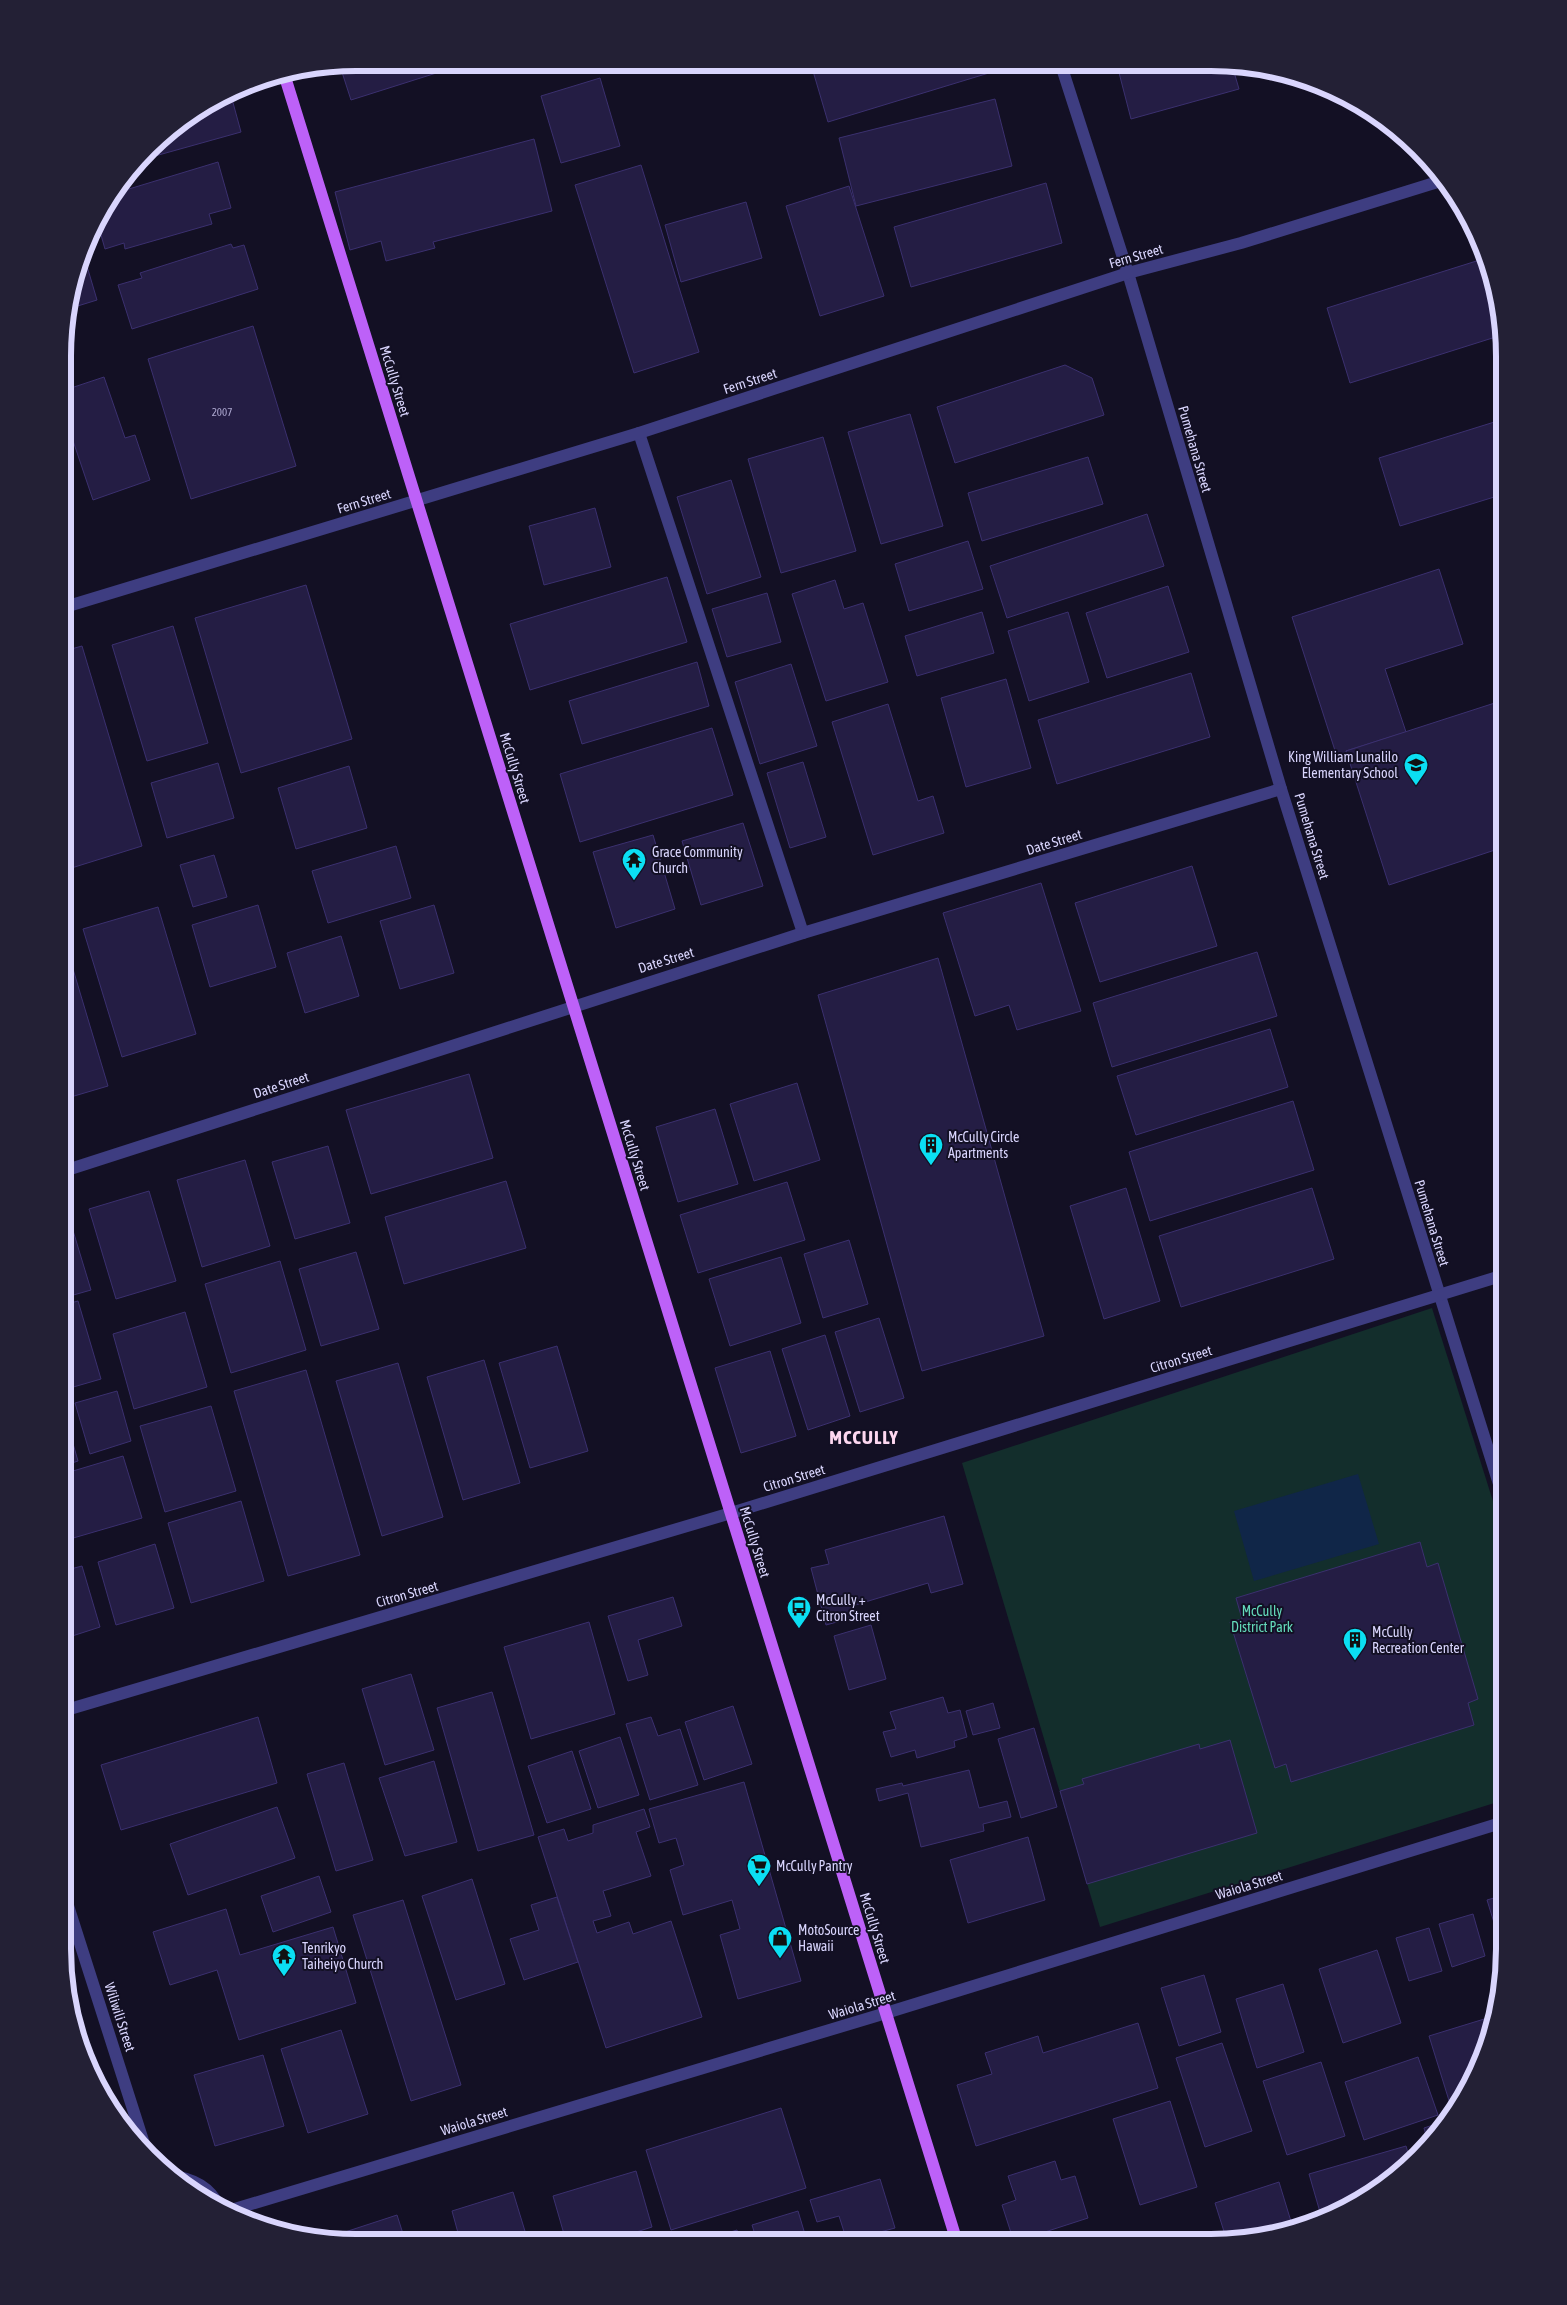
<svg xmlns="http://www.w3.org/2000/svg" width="1567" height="2305" font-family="'Asap Condensed',sans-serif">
  <rect width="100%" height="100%" fill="#131024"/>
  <path fill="#132e2c" d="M1432 1308 1504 1536V1800L1100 1927 962 1463Z"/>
  <path fill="#102648" d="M1358 1474 1379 1544 1254 1581 1234 1511Z"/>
  <g fill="#241d44" stroke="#3b306f">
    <path d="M356 62 468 63 351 100 340 66Z"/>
    <path d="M834 64H1000L1002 69 828 122 813 71Z"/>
    <path d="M1117 65H1232L1239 89 1131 119Z"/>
    <path d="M600 78 620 146 561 163 541 96Z"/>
    <path d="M222 99V102L232 99 241 132 155 156 153 148 162 136Z"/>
    <path d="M995 99 1012 166 856 206 839 138Z"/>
    <path d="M534 139 552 211 433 242 435 248 386 261 381 241 350 250 335 192Z"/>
    <path d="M218 162 231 208 209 214 212 224 125 249 124 243 105 249 97 221 119 192Z"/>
    <path d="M641 165 699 352 634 373 575 185Z"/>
    <path d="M1046 183 1062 243 911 287 894 227Z"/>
    <path d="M849 186 884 296 820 316 786 206Z"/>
    <path d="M746 202 762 258 681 282 665 225Z"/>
    <path d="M231 244 233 248 244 245 258 289 132 329 118 285 142 278 140 273Z"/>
    <path d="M84 256 97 300 68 309Z"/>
    <path d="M1486 258 1495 280 1502 335 1350 383 1327 308Z"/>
    <path d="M253 326 296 466 191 499 148 359Z"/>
    <path d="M1065 365 1092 378 1104 415 955 463 937 407Z"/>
    <path d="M104 377 125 438 135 435 150 480 93 500 65 417V390Z"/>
    <path d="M910 414 943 526 881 544 848 432Z"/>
    <path d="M1504 419V494L1400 526 1379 458Z"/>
    <path d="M823 437 856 551 781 573 748 459Z"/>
    <path d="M1088 457 1103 504 982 541 968 493Z"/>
    <path d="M731 480 761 577 707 594 677 497Z"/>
    <path d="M595 508 611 567 544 585 529 526Z"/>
    <path d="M1147 514 1164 566 1007 618 990 566Z"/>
    <path d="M968 541 983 589 909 611 895 564Z"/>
    <path d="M1439 569 1463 644 1385 669 1406 732 1346 751 1349 760 1339 763 1292 617Z"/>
    <path d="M667 577 687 642 530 690 510 624Z"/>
    <path d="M835 580 844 609 863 603 888 682 826 701 792 594Z"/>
    <path d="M306 585 352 739 241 773 195 618Z"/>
    <path d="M1168 586 1189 652 1107 678 1086 613Z"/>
    <path d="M767 593 781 642 727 657 712 609Z"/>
    <path d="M982 612 994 653 917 676 905 636Z"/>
    <path d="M1068 612 1089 682 1029 701 1008 631Z"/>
    <path d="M173 626 208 743 147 761 112 645Z"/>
    <path d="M82 646 142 846 65 870 64 651Z"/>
    <path d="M697 662 709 706 582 744 569 701Z"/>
    <path d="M791 664 817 746 760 764 735 682Z"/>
    <path d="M1191 673 1210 737 1057 784 1038 720Z"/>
    <path d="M1006 679 1031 768 966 787 941 698Z"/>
    <path d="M1504 700V847L1389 885 1346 751Z"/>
    <path d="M888 704 918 801 933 796 944 833 873 855 832 722Z"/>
    <path d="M712 728 733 795 580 842 560 774Z"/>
    <path d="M803 762 826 837 790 848 767 773Z"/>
    <path d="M218 763 234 818 167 838 151 783Z"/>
    <path d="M349 766 367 828 296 849 278 788Z"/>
    <path d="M743 823 763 886 701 905 682 841Z"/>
    <path d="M653 835 675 909 616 928 593 852Z"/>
    <path d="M396 846 411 898 328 923 312 871Z"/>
    <path d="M214 855 227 897 193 907 180 865Z"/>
    <path d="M1192 866 1217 946 1100 982 1075 903Z"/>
    <path d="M1041 883 1081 1011 1017 1030 1009 1005 975 1016 943 913Z"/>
    <path d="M258 905 276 967 210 987 192 925Z"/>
    <path d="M434 905 454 973 400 989 380 921Z"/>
    <path d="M158 907 196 1034 122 1057 83 929Z"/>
    <path d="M341 936 359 996 305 1013 287 953Z"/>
    <path d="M64 939 108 1086 64 1099Z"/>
    <path d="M1257 952 1277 1016 1112 1067 1093 1003Z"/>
    <path d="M938 958 1044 1336 922 1371 818 995Z"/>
    <path d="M1270 1029 1288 1087 1136 1135 1117 1076Z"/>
    <path d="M469 1074 493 1158 371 1194 346 1110Z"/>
    <path d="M797 1083 820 1160 754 1181 730 1104Z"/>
    <path d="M1293 1101 1314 1170 1150 1221 1129 1152Z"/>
    <path d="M715 1109 738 1184 678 1202 656 1127Z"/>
    <path d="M328 1146 350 1223 295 1239 272 1162Z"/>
    <path d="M245 1160 270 1246 202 1267 177 1180Z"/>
    <path d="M506 1181 526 1248 404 1284 385 1217Z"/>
    <path d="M787 1182 805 1240 698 1273 680 1215Z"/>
    <path d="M1126 1188 1160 1301 1104 1319 1070 1206Z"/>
    <path d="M1312 1188 1334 1259 1181 1307 1159 1236Z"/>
    <path d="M149 1191 176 1281 116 1299 89 1209Z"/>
    <path d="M68 1214 91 1290 63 1298 64 1215Z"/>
    <path d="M849 1240 868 1304 823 1318 804 1254Z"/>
    <path d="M356 1252 379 1329 321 1346 299 1269Z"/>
    <path d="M781 1257 801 1323 730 1346 709 1279Z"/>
    <path d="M280 1261 306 1350 231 1373 205 1284Z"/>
    <path d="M78 1301 101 1379 63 1390V1305Z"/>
    <path d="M185 1312 207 1387 134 1409 113 1334Z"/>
    <path d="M879 1318 904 1398 860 1412 835 1332Z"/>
    <path d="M825 1335 850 1416 808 1430 782 1349Z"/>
    <path d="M557 1346 588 1451 530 1468 499 1363Z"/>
    <path d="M770 1351 796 1436 741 1453 715 1368Z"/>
    <path d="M484 1360 520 1483 463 1500 427 1377Z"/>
    <path d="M398 1363 443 1517 382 1536 336 1381Z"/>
    <path d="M306 1370 360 1555 288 1576 234 1391Z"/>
    <path d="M117 1391 131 1441 90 1454 75 1403Z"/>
    <path d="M211 1406 236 1491 165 1512 140 1426Z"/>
    <path d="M63 1409 78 1461 63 1466Z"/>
    <path d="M123 1456 142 1518 63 1541V1474Z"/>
    <path d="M241 1501 264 1581 191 1603 168 1523Z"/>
    <path d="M944 1516 963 1584 931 1593 928 1583 852 1606 855 1617 826 1625 811 1568 829 1564 825 1550Z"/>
    <path d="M1420 1542 1427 1567 1438 1563 1478 1699 1468 1703 1474 1725 1291 1782 1286 1764 1275 1768 1230 1622 1242 1619 1236 1598Z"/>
    <path d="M155 1544 174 1608 116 1625 98 1562Z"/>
    <path d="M82 1566 100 1627 63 1639V1571Z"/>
    <path d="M673 1597 682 1626 638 1640 648 1675 628 1681 608 1616Z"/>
    <path d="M589 1622 615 1714 531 1739 504 1647Z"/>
    <path d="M871 1625 886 1679 849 1690 834 1636Z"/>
    <path d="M411 1674 434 1750 385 1765 362 1689Z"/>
    <path d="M492 1692 534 1835 478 1851 437 1708Z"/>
    <path d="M943 1697 948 1713 960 1710 967 1737 954 1741 955 1747 917 1758 915 1750 891 1757 883 1732 896 1729 890 1712Z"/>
    <path d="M993 1703 1000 1728 973 1735 966 1711Z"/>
    <path d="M733 1706 752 1764 704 1780 685 1722Z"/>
    <path d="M258 1717 277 1783 121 1830 101 1765Z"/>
    <path d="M651 1717 658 1736 680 1729 698 1785 650 1800 626 1724Z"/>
    <path d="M1034 1728 1057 1807 1021 1818 998 1739Z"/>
    <path d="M620 1737 639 1795 598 1808 579 1751Z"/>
    <path d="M1230 1740 1257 1833 1087 1884 1060 1791 1084 1784 1082 1779 1199 1744 1200 1749Z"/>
    <path d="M572 1751 591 1809 547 1823 528 1766Z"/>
    <path d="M434 1761 457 1842 405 1856 379 1778Z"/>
    <path d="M344 1763 373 1860 336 1871 307 1774Z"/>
    <path d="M969 1770 979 1808 1007 1801 1011 1817 983 1824 984 1831 921 1847 908 1793 879 1801 876 1789 902 1783 903 1786Z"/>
    <path d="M744 1782 801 1981 738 1999 720 1935 740 1929 732 1900 683 1915 670 1870 684 1865 676 1838 659 1843 649 1809Z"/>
    <path d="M277 1807 295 1858 188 1895 170 1844Z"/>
    <path d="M644 1809 650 1827 636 1832 651 1876 603 1891 611 1916 593 1921 597 1933 629 1922 633 1934 671 1921 702 2017 606 2048 538 1837 564 1829 568 1841 593 1833V1825Z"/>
    <path d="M1028 1837 1045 1900 968 1923 950 1860Z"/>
    <path d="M319 1876 331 1912 273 1932 261 1896Z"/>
    <path d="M472 1879 505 1984 456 2000 422 1896Z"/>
    <path d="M1504 1895V1927L1496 1929 1487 1900Z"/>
    <path d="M557 1897 578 1962 524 1980 510 1939 539 1930 531 1905Z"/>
    <path d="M403 1900 461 2085 411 2101 353 1915Z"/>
    <path d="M226 1909 240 1955 333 1927 356 2003 239 2040 217 1970 170 1985 153 1932Z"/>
    <path d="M1473 1914 1485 1956 1452 1967 1439 1924Z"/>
    <path d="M1429 1928 1442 1971 1409 1981 1396 1938Z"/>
    <path d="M1377 1950 1401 2023 1343 2043 1319 1969Z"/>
    <path d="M1204 1975 1221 2032 1179 2046 1161 1988Z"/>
    <path d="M1283 1984 1304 2052 1257 2068 1236 1999Z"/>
    <path d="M1494 2016 1489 2044 1459 2104 1451 2107 1429 2036Z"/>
    <path d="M1138 2023 1158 2088 976 2146 957 2085 992 2074 985 2053 1038 2036 1043 2053Z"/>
    <path d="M341 2030 368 2114 308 2133 281 2049Z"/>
    <path d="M1222 2043 1252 2131 1205 2147 1176 2058Z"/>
    <path d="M263 2055 284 2126 215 2146 194 2075Z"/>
    <path d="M1418 2057 1438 2115 1364 2140 1345 2082Z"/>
    <path d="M1321 2062 1345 2136 1287 2155 1263 2081Z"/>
    <path d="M1170 2101 1197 2187 1140 2205 1113 2119Z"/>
    <path d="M781 2108 806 2188 671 2230 646 2150Z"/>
    <path d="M1448 2120 1428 2142 1424 2128Z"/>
    <path d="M1406 2146 1411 2163 1404 2170 1340 2212 1322 2219 1309 2174Z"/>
    <path d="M1055 2161 1061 2180 1075 2176 1088 2218 1014 2242 1002 2205 1016 2200 1008 2176Z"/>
    <path d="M636 2171 652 2227 608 2241H566L553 2196Z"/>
    <path d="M880 2179 895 2228 847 2241 839 2216 817 2222 810 2200Z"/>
    <path d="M1279 2182 1293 2228 1268 2237 1227 2241 1215 2203Z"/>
    <path d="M513 2192 528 2241 460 2240 452 2211Z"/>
    <path d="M798 2211 807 2241H757L752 2225Z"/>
    <path d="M397 2215 405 2240H344L342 2233Z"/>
    <path d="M737 2230 740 2241H701Z"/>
    <path d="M1177 2232 1181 2242H1144Z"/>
  </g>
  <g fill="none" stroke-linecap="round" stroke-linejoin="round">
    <g stroke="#3e3d81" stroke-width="12">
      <path d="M1061 65 1128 273 1281 789 1504 1500"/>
      <path d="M639 433 803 933"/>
      <path d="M65 607 639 433 1128 273 1241 243 1444 180"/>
      <path d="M64 1171 803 933 1281 789"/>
      <path d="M63 1711 731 1513 1504 1275"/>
      <path d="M63 1890 147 2153"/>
      <path d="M171 2176C192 2178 209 2186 219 2206"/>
      <path d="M228 2211 886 2013 1504 1822"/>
    </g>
    <path stroke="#bd61f8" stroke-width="12" d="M285 77 957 2242"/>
  </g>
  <defs>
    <symbol id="school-pin" viewBox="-11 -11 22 30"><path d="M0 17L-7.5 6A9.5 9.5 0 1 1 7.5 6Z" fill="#0bdff3" stroke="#131024"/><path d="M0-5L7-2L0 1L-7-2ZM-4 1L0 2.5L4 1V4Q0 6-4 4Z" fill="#111"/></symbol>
    <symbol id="temple-pin" viewBox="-11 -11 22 30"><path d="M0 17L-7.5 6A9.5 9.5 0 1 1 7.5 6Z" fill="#0bdff3" stroke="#131024"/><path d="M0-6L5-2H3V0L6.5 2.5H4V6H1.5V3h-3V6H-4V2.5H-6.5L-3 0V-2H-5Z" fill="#111"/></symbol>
    <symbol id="building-pin" viewBox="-11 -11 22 30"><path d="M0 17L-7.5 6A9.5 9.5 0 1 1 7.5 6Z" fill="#0bdff3" stroke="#131024"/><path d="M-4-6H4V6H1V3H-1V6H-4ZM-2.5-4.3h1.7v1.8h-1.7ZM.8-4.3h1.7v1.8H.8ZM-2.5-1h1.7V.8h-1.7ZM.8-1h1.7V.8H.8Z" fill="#111"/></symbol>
    <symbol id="bus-pin" viewBox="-11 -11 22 30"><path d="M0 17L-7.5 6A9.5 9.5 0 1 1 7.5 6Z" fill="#0bdff3" stroke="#131024"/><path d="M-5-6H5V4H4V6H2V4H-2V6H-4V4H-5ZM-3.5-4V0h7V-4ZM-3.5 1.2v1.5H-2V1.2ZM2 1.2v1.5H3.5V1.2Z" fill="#111"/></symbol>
    <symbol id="supermarket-pin" viewBox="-11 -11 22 30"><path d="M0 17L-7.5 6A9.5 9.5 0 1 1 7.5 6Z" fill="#0bdff3" stroke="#131024"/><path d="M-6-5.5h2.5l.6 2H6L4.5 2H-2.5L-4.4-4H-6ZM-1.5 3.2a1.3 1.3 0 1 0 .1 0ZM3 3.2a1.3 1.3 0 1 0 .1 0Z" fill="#111"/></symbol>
    <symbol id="shop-pin" viewBox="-11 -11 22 30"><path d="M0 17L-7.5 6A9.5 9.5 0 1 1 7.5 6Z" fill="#0bdff3" stroke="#131024"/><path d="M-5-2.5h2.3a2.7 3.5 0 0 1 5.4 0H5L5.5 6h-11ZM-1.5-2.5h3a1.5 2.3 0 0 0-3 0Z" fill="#111"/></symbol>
  </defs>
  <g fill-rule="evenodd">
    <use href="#school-pin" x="1402" y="751" width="28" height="38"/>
    <use href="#temple-pin" x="620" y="846" width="28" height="38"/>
    <use href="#building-pin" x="917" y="1131" width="28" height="38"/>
    <use href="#bus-pin" x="785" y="1594" width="28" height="38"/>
    <use href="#building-pin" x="1341" y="1626" width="28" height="38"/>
    <use href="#supermarket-pin" x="745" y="1852" width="28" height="38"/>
    <use href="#shop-pin" x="766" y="1924" width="28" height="38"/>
    <use href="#temple-pin" x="270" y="1942" width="28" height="38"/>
  </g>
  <g text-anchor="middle" stroke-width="4" stroke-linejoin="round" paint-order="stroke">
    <g font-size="11" fill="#aca7cf">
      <text x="222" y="416">2007</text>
    </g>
    <g font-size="14" fill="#d9d5fd" stroke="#131024">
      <text transform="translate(1136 256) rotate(-16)" y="5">Fern Street</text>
      <text transform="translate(395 381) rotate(73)" y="5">McCully Street</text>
      <text transform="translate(750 381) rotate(-18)" y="5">Fern Street</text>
      <text transform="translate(1195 449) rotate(74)" y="5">Pumehana Street</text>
      <text transform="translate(364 501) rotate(-17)" y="5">Fern Street</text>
      <text transform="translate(515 768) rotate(73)" y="5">McCully Street</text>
      <text transform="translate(1312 836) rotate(73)" y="5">Pumehana Street</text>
      <text transform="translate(1054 842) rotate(-17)" y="5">Date Street</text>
      <text transform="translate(666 960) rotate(-17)" y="5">Date Street</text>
      <text transform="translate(281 1085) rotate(-18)" y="5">Date Street</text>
      <text transform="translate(635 1155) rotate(73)" y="5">McCully Street</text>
      <text transform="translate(1432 1223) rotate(73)" y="5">Pumehana Street</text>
      <text transform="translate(1181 1359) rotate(-17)" y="5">Citron Street</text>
      <text transform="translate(794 1478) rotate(-17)" y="5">Citron Street</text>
      <text transform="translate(755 1542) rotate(73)" y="5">McCully Street</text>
      <text transform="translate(407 1594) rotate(-16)" y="5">Citron Street</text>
      <text transform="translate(1249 1885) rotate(-17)" y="5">Waiola Street</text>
      <text transform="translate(875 1928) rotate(73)" y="5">McCully Street</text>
      <text transform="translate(862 2005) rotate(-17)" y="5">Waiola Street</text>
      <text transform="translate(120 2017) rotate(72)" y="5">Wiliwili Street</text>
      <text transform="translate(474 2121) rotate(-17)" y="5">Waiola Street</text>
    </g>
    <g font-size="14" fill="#d9d5fd" stroke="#131024" text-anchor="start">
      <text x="1398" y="762" text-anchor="end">King William Lunalilo<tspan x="1398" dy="16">Elementary School</tspan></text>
      <text x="652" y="857">Grace Community<tspan x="652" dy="16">Church</tspan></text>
      <text x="948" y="1142">McCully Circle<tspan x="948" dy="16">Apartments</tspan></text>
      <text x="816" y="1605">McCully +<tspan x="816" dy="16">Citron Street</tspan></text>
      <text x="1372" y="1637">McCully<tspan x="1372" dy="16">Recreation Center</tspan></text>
      <text x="776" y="1871">McCully Pantry</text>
      <text x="798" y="1935">MotoSource<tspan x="798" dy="16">Hawaii</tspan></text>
      <text x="302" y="1953">Tenrikyo<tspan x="302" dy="16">Taiheiyo Church</tspan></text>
    </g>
    <g font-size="14" fill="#64dabb" stroke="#131024">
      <text x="1262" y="1616">McCully<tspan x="1262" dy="16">District Park</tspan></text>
    </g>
    <g font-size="19" font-weight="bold" letter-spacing="1" fill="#fdd7f0" stroke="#131024">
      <text x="864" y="1444">MCCULLY</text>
    </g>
  </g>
  <path d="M0 0H1567V2305H0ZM356 71H1211A285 285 0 0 1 1496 356V1949A285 285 0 0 1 1211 2234H356A285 285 0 0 1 71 1949V356A285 285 0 0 1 356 71Z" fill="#232035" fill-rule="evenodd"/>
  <path fill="none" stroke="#d9d5fd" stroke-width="6" d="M356 71H1211A285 285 0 0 1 1496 356V1949A285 285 0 0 1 1211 2234H356A285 285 0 0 1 71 1949V356A285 285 0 0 1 356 71Z"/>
</svg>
